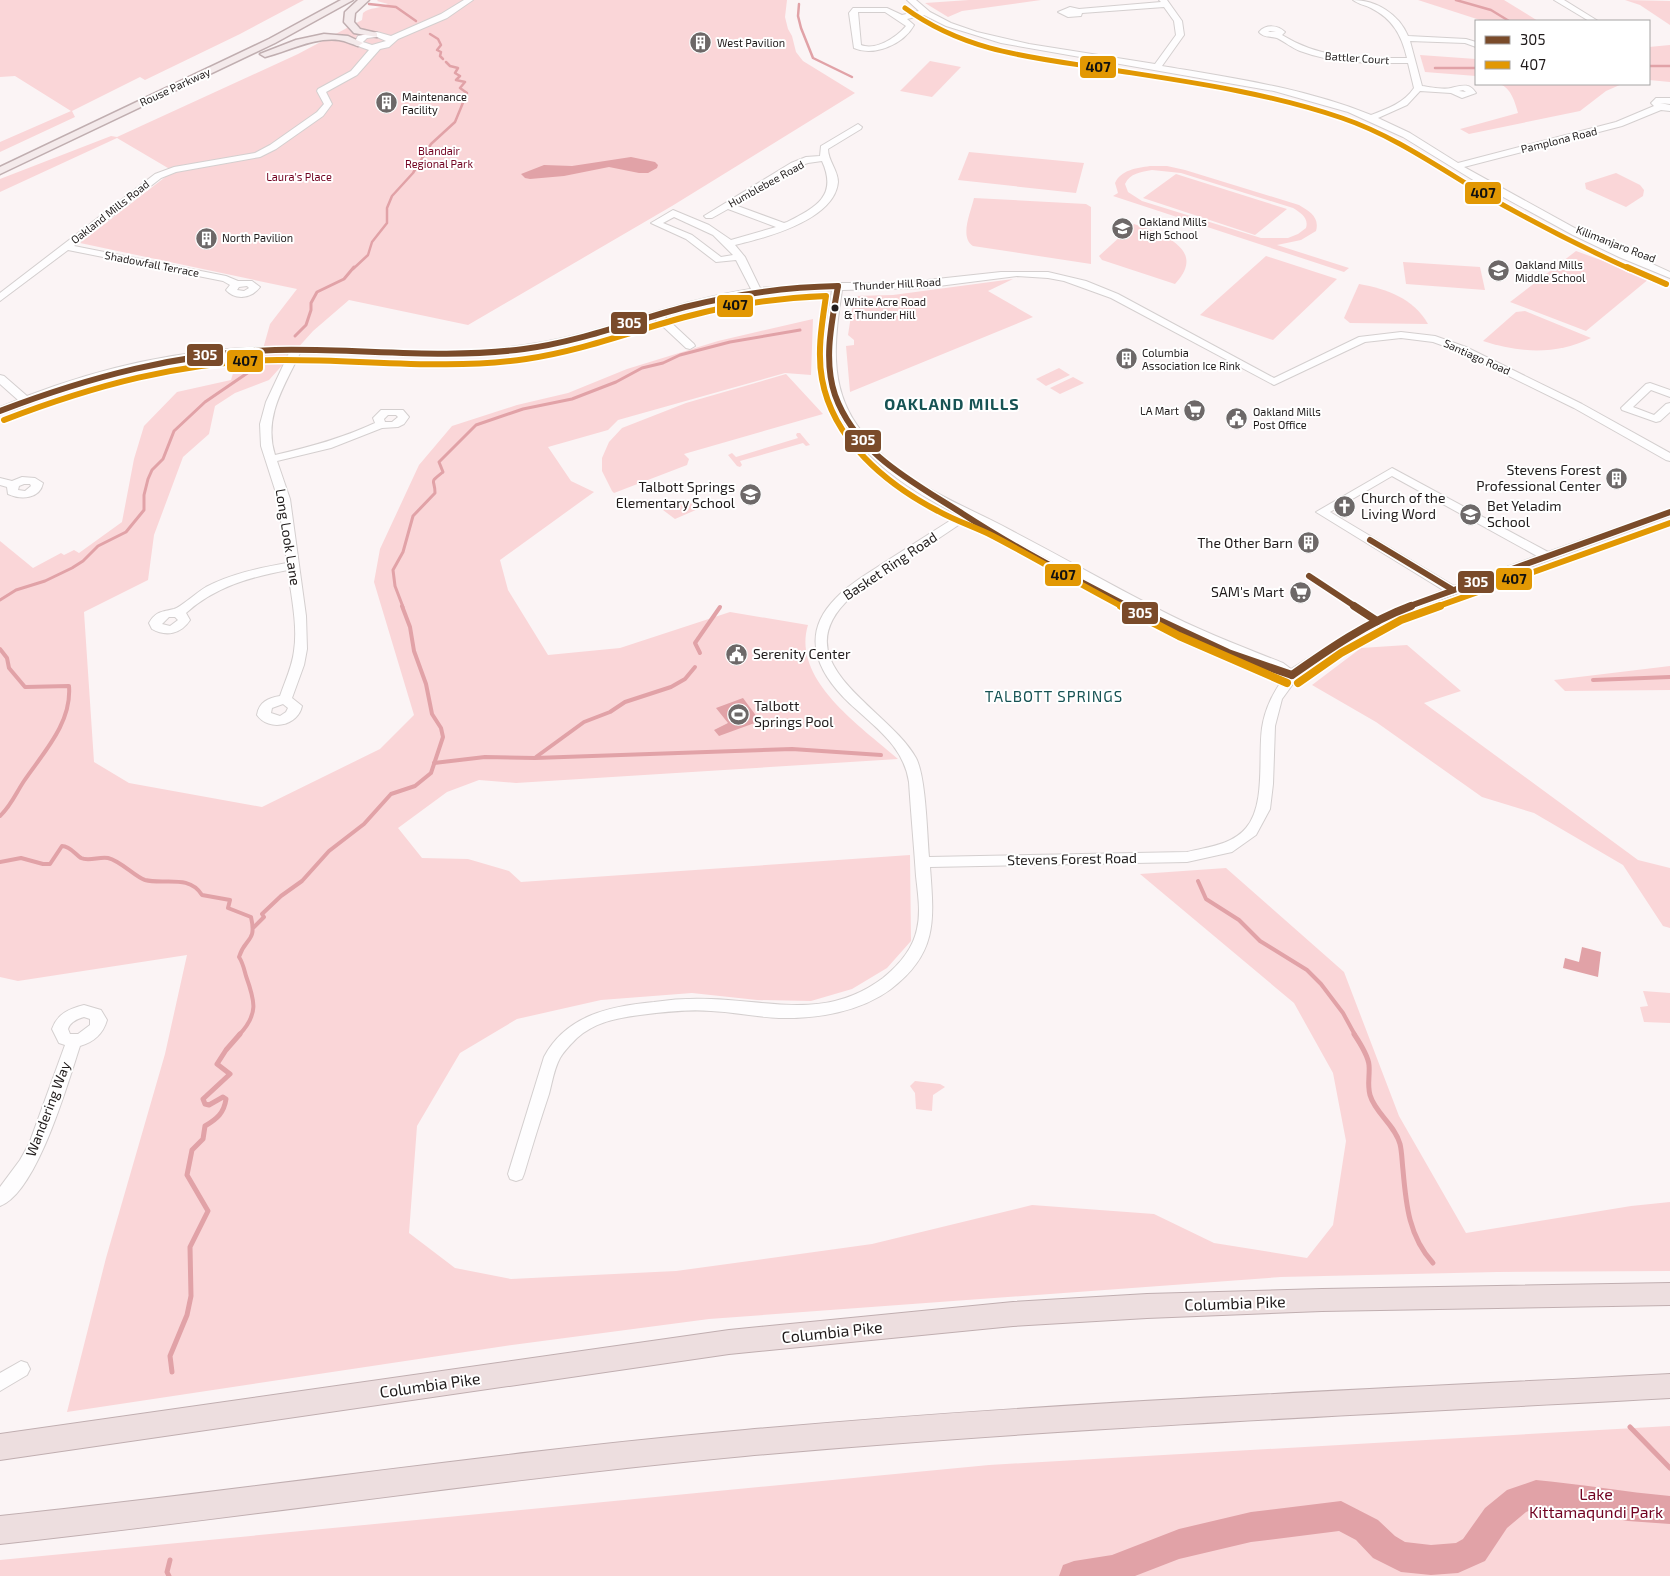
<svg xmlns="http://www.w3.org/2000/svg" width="1670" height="1576" font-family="'Exo 2',sans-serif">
  <rect width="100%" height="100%" fill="#fbf4f5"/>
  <g fill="#fad6d8" fill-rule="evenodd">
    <path d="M0 0H304L240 34 145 80 140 77 72 111 75 117 0 152V142L71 111 15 76 0 77Z"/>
    <path d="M378 0H787L785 17 788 29 792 36 796 52 803 61 855 93 672 206 468 325 349 300 313 331 269 380 235 393 215 406 209 434 183 457 154 535 148 580 84 612 94 762 129 783 262 807 380 749 414 715 374 582 380 549 419 465 452 426 517 405 568 393 627 369 718 341 813 319 811 375 785 373 618 420 608 430 548 447 571 481 594 492 500 560 508 590 548 655 620 648 730 612 808 625C791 680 862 727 898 759L516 783 479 780 447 792 398 828 422 858 468 859 509 871 521 882 910 855 911 941 887 968 852 989 811 1001 757 1000 692 993 601 1000 517 1019 460 1053 417 1126 409 1233 455 1268 511 1279 676 1271 872 1244 1032 1205 1154 1214 1214 1243 1307 1258 1333 1225 1346 1141 1333 1073 1294 1003 1140 874 1226 868 1344 972 1399 1116 1466 1233 1631 1206 1670 1202V1271L1497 1272 1281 1277 709 1319 512 1345 67 1412 106 1258 165 1054 187 955 18 981 0 977V541L33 568 61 553 64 555 74 550 79 553 122 522 134 459 144 426 177 392 231 380 238 357 261 356 270 324 297 289 80 243 173 171 117 138 0 192V179L111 136 117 137 298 54 362 20 363 13C370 7 379 9 388 4L377 1Z"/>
    <path d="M969 0H1041L962 11 948 17 925 3Z"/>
    <path d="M1418 0H1504L1538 21H1483Z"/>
    <path d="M1625 0 1670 1V25L1640 5Z"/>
    <path d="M1670 45V82L1649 80V47Z"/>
    <path d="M1420 55 1476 59V76L1425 72Z"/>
    <path d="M930 61 961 67 932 97 900 91Z"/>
    <path d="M1500 84H1622L1606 91 1580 111 1469 134 1460 129 1518 113C1515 102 1511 88 1500 84Z"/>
    <path d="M969 152 1084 163 1076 193 958 180Z"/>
    <path d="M1150 166H1167L1185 170 1299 205C1309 211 1320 217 1316 231L1301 240 1277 245 1349 268 1344 272 1113 196 1118 193 1115 183C1121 170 1136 168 1150 166ZM1152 170 1181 173 1293 208C1301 213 1309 218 1306 228L1298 234 1288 238H1261L1142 201 1128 192 1125 184C1130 173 1141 172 1152 170Z"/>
    <path d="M1616 173 1640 185 1644 190 1643 196 1626 207 1586 189 1585 183Z"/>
    <path d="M1176 174 1287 209 1255 235 1143 198Z"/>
    <path d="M974 198 1086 204 1091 207V264L973 246C959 237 971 212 974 198Z"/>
    <path d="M1134 224C1162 234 1208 249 1175 284L1102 260 1099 256Z"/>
    <path d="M1576 251 1650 278 1586 331 1510 302Z"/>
    <path d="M1266 256 1337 279 1273 340 1200 315Z"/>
    <path d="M1403 262 1480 267 1485 290 1406 284Z"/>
    <path d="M1013 279 988 291 1033 317 850 392 846 346 854 345V340L848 335 854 296 893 295Z"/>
    <path d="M1359 284C1387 289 1413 298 1428 324L1350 323 1344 318Z"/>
    <path d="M1525 311 1591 338C1557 355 1519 353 1483 341L1516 312Z"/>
    <path d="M1059 368 1070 375 1046 386 1036 379Z"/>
    <path d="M786 374 823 414 684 454 689 459 687 465 614 493 612 491 602 471V458L609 442 622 428 686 403Z"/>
    <path d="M1073 377 1084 383 1060 394 1050 388Z"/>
    <path d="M797 433H800L810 445 806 446 803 443 740 461 742 465 740 467 737 466 728 455 732 453 736 457 798 438 796 435Z"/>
    <path d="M687 500 698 509 675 519 663 510Z"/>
    <path d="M1407 645 1461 691 1424 703 1638 860 1670 868V928L1663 926 1623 865 1534 813 1482 797 1376 722 1312 685 1361 648Z"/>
    <path d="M1670 666V690L1565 691 1554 680Z"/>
    <path d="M1643 991 1670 993V1023L1644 1022 1640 1007 1648 1006Z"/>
    <path d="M915 1081 940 1084 945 1087 933 1095 932 1111 916 1109 915 1093 910 1086Z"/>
    <path d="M1670 1426V1576H0V1560L989 1465Z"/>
  </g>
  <g fill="#e1a2a7">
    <path d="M631 157 655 162 658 165 657 168 648 173H639L609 167 564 176 530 179 525 178 521 174 544 165 572 166Z"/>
    <path d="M743 698 760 721 719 736 714 730 728 723 716 708Z"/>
    <path d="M1582 947 1601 952 1598 977 1563 968 1565 958 1579 962Z"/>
  </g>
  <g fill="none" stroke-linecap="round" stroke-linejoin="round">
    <g stroke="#e1a2a7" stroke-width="2.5">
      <path d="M1456 0 1491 10 1509 21"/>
      <path d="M369 4 396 7 416 21"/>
      <path d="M799 4 798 16 801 28 813 58 852 77"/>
      <path d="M430 34 438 39 441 45 437 50 441 52 440 56 443 59"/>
      <path d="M1649 66H1670"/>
      <path d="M1435 68H1476"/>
      <path d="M353 269 368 255 372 242 387 223V208L392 196 413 173 431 144 455 122 467 93 460 88 465 82 456 80 460 76 455 73 458 68 450 66 446 62"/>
    </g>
    <g stroke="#e1a2a7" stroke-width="3">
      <path d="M295 336 306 325 311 310V303L317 292 344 279 354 267"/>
      <path d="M0 600 16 590 45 581 72 568 83 561 98 546 126 532 144 510V495L148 479 152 470 163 459 174 431 205 402 262 363"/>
      <path d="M403 607 395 586 393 570 403 552 413 516 435 493C435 478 428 484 443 472L439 462 476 425 523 409 572 399 616 382 642 368 663 363 680 355 730 342 800 330"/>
    </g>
    <g stroke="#e1a2a7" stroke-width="4">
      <path d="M0 649 7 658 9 668 25 687 69 686C72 723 43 753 24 781 16 793 11 806 0 816"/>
      <path d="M700 653 695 643 720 607"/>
      <path d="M1593 680 1670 677"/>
      <path d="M536 757 584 722 610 712 625 702 671 687 685 679 695 667"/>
      <path d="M434 763 485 757 535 758 792 749 881 755"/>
      <path d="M0 862 21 858 43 864H50L62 846C70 846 75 854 81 858 89 862 100 856 108 858 121 861 135 877 145 880 164 885 189 874 202 895L230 900 228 908 251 917C257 943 245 937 239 957 243 963 244 969 246 976 255 1001 259 1014 239 1035"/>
      <path d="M1198 881 1206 899 1239 920 1260 941 1307 970 1321 984 1343 1013 1355 1035"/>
      <path d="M254 927 264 917 262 914 281 896 302 881 329 851 364 824 391 794 415 786 431 773 443 737 441 728 432 714 426 684 414 651 410 627 402 606"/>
    </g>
    <g stroke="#e1a2a7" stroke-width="5">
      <path d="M1354 1034C1360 1043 1368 1055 1369 1065 1370 1076 1367 1084 1370 1095 1375 1113 1395 1125 1400 1144 1402 1152 1402 1162 1403 1170 1406 1205 1409 1237 1433 1263"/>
      <path d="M172 1372 170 1356 187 1315 191 1296 190 1247 208 1211 187 1175 192 1150 203 1139 205 1126C217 1119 224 1113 226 1099L223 1097 209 1105 205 1104 203 1099 230 1074 217 1064 226 1050 240 1034"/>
      <path d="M1630 1427 1670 1468"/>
      <path d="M169 1576 167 1572 170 1560"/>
    </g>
    <path fill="#e1a2a7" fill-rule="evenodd" d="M1536 1480C1581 1484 1625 1492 1670 1496V1524L1628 1521 1579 1512 1536 1508 1526 1512 1507 1528 1485 1561 1458 1573 1431 1575 1401 1572 1373 1558 1356 1540 1339 1531 1251 1542 1179 1559 1135 1576H1059L1063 1565 1074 1561 1112 1555 1179 1529 1251 1512 1341 1501 1378 1520 1395 1536 1405 1542 1431 1545 1456 1543 1463 1539 1485 1508 1507 1490Z"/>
    <defs>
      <g id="minor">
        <path d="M464 0H473L447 18 398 39 389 47 380 49 357 75 326 92 332 104 323 116 276 149 260 157 176 172 161 178 74 246 226 276 238 281H252L260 287C252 298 236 301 226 290L230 285 223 281 68 250 0 301V293L155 174 174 167 255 153 270 145 317 112 324 104 317 91 318 89 351 71 369 50 355 45 354 43 358 36 377 32 391 36 441 14ZM377 37 386 41 372 45 363 42 367 38ZM247 286 249 288 244 291 237 290 239 287Z"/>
        <path d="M907 0H916L930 12 951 23 977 32 1029 44 1155 64 1176 35 1174 21 1164 7 1082 13 1081 16 1068 17 1058 12 1070 7 1079 9 1161 2 1159 0H1167L1182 21 1184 35 1162 66C1233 78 1305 88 1371 115 1387 109 1404 103 1414 88L1408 63C1372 63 1335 64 1300 51 1292 48 1285 42 1277 38 1270 36 1264 38 1259 32 1266 24 1278 25 1285 32L1282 35C1323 60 1361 58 1407 58 1402 36 1393 19 1371 8 1365 5 1358 4 1353 0 1376 0 1399 14 1408 36L1466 39 1476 42V47L1465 43 1410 41 1422 86C1430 87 1443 90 1451 88 1461 86 1469 82 1476 93L1462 98 1451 93 1420 91 1407 105 1378 118 1410 133 1458 163 1616 122 1654 106 1651 103 1656 98H1670V104L1660 103 1670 105V111L1661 110 1622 126 1464 167 1580 231 1670 272V278L1619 257 1573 235 1483 186 1403 137 1348 112 1274 91 1001 43 946 26 924 15 907 19 914 25C904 44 874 57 854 48L849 13 853 8H887L902 15 919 11ZM858 12H885L906 26C897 37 876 51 861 45ZM1270 31 1276 32H1268ZM1463 90 1466 92 1459 91Z"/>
        <path d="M1554 0H1564L1598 21H1589Z"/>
        <path d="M858 124 862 127 861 129 828 149C828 161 838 170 838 182 835 220 765 238 735 245L745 257 760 288 838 283H900L1001 272H1048L1086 281 1118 294 1274 378 1359 337 1401 332 1435 336 1466 347 1582 404 1670 453V461L1666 460 1574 408 1458 351 1433 342 1401 338 1365 342 1274 385 1111 298 1064 281 1048 278 1017 276 923 288 842 290C835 337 828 384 857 425 897 484 956 500 1014 532 1062 557 1109 584 1158 609 1198 630 1240 646 1283 663L1291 669 1364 623 1443 590 1316 512 1392 468 1548 552 1670 509V516L1420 607 1373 629 1305 671 1298 677 1282 699 1275 726 1273 784 1270 809 1256 835 1232 852 1187 862 930 867C934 920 938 953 891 989 860 1012 817 1019 779 1018 756 1017 734 1012 711 1011 688 1009 663 1012 640 1015 617 1018 595 1022 577 1038 571 1044 564 1051 560 1058 554 1069 552 1083 549 1094 540 1121 532 1147 524 1174L522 1179 516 1181 510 1179 508 1174 544 1057C566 1015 611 1006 654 1002 673 999 692 998 711 999 773 1001 827 1020 883 978 898 966 913 949 917 929 921 913 918 894 916 876 914 845 911 814 909 782 904 749 880 731 857 710 821 679 796 638 836 598 850 583 869 573 885 562 910 546 934 531 959 515 900 486 837 443 826 373 821 346 828 317 832 290 773 290 721 299 664 316L694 344 695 346 690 349 686 348 655 319C601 335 547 351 491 355 427 360 363 353 300 353 284 387 263 417 275 455 310 447 343 438 375 423L373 418 381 410H403L409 417 404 424 398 427 382 428 331 448 277 461 290 499 306 616 307 649 304 665 292 698 302 706C298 726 269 732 257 715 259 702 268 698 280 696 285 681 292 667 294 651 298 625 291 596 288 570 250 577 215 587 186 613L190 620C181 634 166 637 152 629L149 623C156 611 162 612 174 609 181 607 197 592 206 587 231 574 259 568 287 563L278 499 261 446 260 424 266 402 289 353C215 353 142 365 71 387 48 395 24 408 0 414V407L18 400 0 384V375L4 376 27 396C107 365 193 347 278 347 350 346 422 356 494 349 521 346 549 342 576 335 634 320 691 298 751 289L736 260 716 262 686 239 651 223 673 210 709 225 731 240 776 227 728 209 712 218H706L704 216 791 163 806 157 820 156 821 146ZM822 161C838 196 816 207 787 222L784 223 735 205 797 167 808 163ZM674 217 713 235 733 255 721 257 692 235 663 223ZM388 415H396L398 417 392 422H385L384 419ZM1392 476 1537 556 1454 586 1330 512ZM969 518 984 524 1150 615 1207 642 1273 669 1285 676C1273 693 1265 708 1262 728 1258 757 1266 805 1246 828 1232 845 1207 847 1187 852L929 857C927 834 926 777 916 758 888 707 779 663 851 597ZM169 617H175L178 620 170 626 162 624ZM283 704 288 708 286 712 280 716 271 713 272 708Z"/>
        <path d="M1650 383 1670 390V397L1651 390 1633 407 1654 415 1666 404 1670 403V412L1660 421 1656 422 1622 410 1621 408 1646 384Z"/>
        <path d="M22 477 35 478 43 483C40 499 21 500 8 494L7 487 0 485V478L12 481ZM24 484H30L31 486 25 491 18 490 19 486Z"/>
        <path d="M84 1005 101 1010 107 1020C103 1034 94 1042 80 1046 68 1082 37 1193 0 1206V1187L20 1160 29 1144 65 1045 59 1043 52 1029C58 1013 69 1009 84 1005ZM84 1017 90 1019V1025L78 1034H70L68 1029C70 1022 77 1019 84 1017Z"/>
        <path d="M21 1361 27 1363 30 1369 27 1375 0 1391V1373Z"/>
      </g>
      <g id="major">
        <path d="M341 0H353L275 43 0 174V167L269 39Z"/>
        <path d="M358 0H369L355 13 354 22 360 29 377 33V37L354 33 344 22 345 12Z"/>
        <path d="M324 34 348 36 363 43 358 46C351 44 346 41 339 40 313 37 289 51 265 57L260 54 296 40Z"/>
      </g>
      <g id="highway">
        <path d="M1670 1283V1305L1322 1311 1147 1318 1013 1326 729 1354 0 1460V1434L729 1330 1013 1302 1147 1294 1322 1289Z"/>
        <path d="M1670 1374V1398C1362 1415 1053 1428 745 1456 496 1479 249 1517 0 1544V1516C249 1490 496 1452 745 1430 1053 1402 1362 1390 1670 1374Z"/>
      </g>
    </defs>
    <use href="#minor" stroke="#d4cfcf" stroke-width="2"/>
    <use href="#major" stroke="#c0aeb0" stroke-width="3"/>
    <use href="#highway" stroke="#c0aeb0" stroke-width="2"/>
    <use href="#minor" fill="#fefdfe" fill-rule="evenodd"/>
    <use href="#major" fill="#f4eaeb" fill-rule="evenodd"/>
    <use href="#highway" fill="#eddedf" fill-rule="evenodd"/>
    <defs>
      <g id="bus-1-far1">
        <path d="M838 286C832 321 823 360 835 395 856 454 915 483 963 514 1017 549 1073 578 1129 607"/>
        <path d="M0 411C89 377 179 353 275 350 358 348 441 360 524 349 579 342 632 321 685 307 736 294 786 287 838 286"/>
        <path d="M1370 540 1453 590"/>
        <path d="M1309 576 1356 607"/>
        <path d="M1407 607 1670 512"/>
      </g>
      <g id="bus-1">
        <path d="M1127 606 1228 653 1292 675"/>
        <path d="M1354 606 1377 621"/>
        <path d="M1292 675C1329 649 1368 622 1411 606"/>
      </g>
      <path id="bus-2-far2" d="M905 8C968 54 1038 58 1113 70 1190 82 1269 93 1342 118 1392 135 1435 165 1480 192 1529 220 1579 246 1630 269"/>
      <g id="bus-2-far1">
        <path d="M1627 267 1666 284"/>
        <path d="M4 420C92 386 183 361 278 360 361 359 444 371 526 359 582 351 635 330 689 316 734 304 779 298 826 296 822 323 817 352 822 379 833 440 886 484 938 511 956 521 975 527 993 536 1037 559 1079 584 1123 607"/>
        <path d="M1436 607 1670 523"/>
      </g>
      <g id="bus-2">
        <path d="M1121 606 1179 636 1287 683"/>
        <path d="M1298 683 1341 653 1401 620 1440 606"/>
      </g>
    </defs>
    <use href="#bus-1-far1" stroke="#fff" stroke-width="9"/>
    <use href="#bus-1" stroke="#fff" stroke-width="11"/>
    <use href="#bus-2-far2" stroke="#fff" stroke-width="8"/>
    <use href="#bus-2-far1" stroke="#fff" stroke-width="9"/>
    <use href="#bus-2" stroke="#fff" stroke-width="11"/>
    <use href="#bus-1-far1" stroke="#7a4b2a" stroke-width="6"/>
    <use href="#bus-1" stroke="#7a4b2a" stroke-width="8"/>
    <use href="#bus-2-far2" stroke="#e29803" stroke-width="5"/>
    <use href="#bus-2-far1" stroke="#e29803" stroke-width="6"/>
    <use href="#bus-2" stroke="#e29803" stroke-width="8"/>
  </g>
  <defs>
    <symbol id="building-disc" viewBox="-11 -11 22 22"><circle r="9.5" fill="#6d6868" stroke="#fff"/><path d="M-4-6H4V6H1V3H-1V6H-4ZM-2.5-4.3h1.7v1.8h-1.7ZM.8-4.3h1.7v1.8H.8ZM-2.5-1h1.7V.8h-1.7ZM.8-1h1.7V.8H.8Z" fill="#fff"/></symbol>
    <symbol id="school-disc" viewBox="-11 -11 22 22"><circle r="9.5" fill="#6d6868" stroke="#fff"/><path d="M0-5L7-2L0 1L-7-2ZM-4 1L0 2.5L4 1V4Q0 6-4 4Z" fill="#fff"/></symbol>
    <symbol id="supermarket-disc" viewBox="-11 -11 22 22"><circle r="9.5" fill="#6d6868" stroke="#fff"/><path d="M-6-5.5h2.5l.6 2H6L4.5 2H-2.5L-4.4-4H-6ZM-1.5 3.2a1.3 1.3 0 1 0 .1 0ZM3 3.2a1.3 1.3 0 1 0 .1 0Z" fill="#fff"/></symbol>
    <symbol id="civic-disc" viewBox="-11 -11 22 22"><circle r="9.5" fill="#6d6868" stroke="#fff"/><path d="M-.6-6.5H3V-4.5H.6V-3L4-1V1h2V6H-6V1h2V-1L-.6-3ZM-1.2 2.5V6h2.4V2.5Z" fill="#fff"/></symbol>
    <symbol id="church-disc" viewBox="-11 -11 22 22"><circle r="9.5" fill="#6d6868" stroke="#fff"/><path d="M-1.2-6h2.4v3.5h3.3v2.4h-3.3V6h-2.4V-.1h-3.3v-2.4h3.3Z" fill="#fff"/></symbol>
    <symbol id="stadium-disc" viewBox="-11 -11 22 22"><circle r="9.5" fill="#6d6868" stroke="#fff"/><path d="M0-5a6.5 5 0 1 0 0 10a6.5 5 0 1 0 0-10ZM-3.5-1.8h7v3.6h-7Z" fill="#fff"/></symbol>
  </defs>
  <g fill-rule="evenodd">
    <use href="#building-disc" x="688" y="30" width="25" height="25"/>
    <use href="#building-disc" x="374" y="90" width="25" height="25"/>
    <use href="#school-disc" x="1110" y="216" width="25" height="25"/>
    <use href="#building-disc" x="194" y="226" width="25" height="25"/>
    <use href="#school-disc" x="1486" y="258" width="25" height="25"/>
    <use href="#building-disc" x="1114" y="346" width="25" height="25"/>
    <use href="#supermarket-disc" x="1182" y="398" width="25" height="25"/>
    <use href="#civic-disc" x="1224" y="406" width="25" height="25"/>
    <use href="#building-disc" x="1604" y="466" width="25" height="25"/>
    <use href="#school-disc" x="738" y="482" width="25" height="25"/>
    <use href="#church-disc" x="1332" y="494" width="25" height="25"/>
    <use href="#school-disc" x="1458" y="502" width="25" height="25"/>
    <use href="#building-disc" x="1296" y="530" width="25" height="25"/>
    <use href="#supermarket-disc" x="1288" y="580" width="25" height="25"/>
    <use href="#civic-disc" x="724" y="642" width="25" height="25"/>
    <use href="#stadium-disc" x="726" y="702" width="25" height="25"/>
  </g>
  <circle fill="#211c1c" stroke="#fff" stroke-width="2" cx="835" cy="308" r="4.5"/>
  <g text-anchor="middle" stroke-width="4" stroke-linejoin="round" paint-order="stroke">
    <g font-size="11" fill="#211c1c" stroke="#fff" text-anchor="start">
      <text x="717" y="47">West Pavilion</text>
      <text x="402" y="101">Maintenance<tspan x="402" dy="13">Facility</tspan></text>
      <text x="1139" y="226">Oakland Mills<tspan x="1139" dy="13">High School</tspan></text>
      <text x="222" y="242">North Pavilion</text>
      <text x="1515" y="269">Oakland Mills<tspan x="1515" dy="13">Middle School</tspan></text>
      <text x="1142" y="357">Columbia<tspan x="1142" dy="13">Association Ice Rink</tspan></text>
      <text x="1179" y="415" text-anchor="end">LA Mart</text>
      <text x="1253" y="416">Oakland Mills<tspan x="1253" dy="13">Post Office</tspan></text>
    </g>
    <g font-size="11" fill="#211c1c" stroke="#fff">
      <text transform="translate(1357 58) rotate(4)" y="4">Battler Court</text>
      <text transform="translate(175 87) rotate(-25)" y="4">Rouse Parkway</text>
      <text transform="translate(1559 140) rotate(-14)" y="4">Pamplona Road</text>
      <text transform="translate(766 184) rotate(-29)" y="4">Humblebee Road</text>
      <text transform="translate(110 212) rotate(-38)" y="4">Oakland Mills Road</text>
      <text transform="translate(1616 244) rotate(21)" y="4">Kilimanjaro Road</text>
      <text transform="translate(152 264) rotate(11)" y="4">Shadowfall Terrace</text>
      <text transform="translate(897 284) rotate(-3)" y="4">Thunder Hill Road</text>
      <text transform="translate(1477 357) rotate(24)" y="4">Santiago Road</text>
    </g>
    <g font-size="11" fill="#720322" stroke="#fff">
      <text x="439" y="155">Blandair<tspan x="439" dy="13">Regional Park</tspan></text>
      <text x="299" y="181">Laura's Place</text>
    </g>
    <g font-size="11" fill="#211c1c" stroke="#fff" text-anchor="start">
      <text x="844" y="306">White Acre Road<tspan x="844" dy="13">&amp; Thunder Hill</tspan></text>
    </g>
    <g font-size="14" fill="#211c1c" stroke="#fff" text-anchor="end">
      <text x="1601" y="475">Stevens Forest<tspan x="1601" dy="16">Professional Center</tspan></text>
      <text x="735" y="492">Talbott Springs<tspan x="735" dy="16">Elementary School</tspan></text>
      <text x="1361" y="503" text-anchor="start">Church of the<tspan x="1361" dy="16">Living Word</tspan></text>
      <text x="1487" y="511" text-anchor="start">Bet Yeladim<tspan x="1487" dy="16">School</tspan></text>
      <text x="1293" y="548">The Other Barn</text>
      <text x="1284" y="597">SAM's Mart</text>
      <text x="753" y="659" text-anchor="start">Serenity Center</text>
      <text x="754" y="711" text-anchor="start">Talbott<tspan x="754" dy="16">Springs Pool</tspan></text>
    </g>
    <g font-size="14" fill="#211c1c" stroke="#fff">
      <text transform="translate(288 537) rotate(81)" y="5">Long Look Lane</text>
      <text transform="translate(890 566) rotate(-34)" y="5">Basket Ring Road</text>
      <text transform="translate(1072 859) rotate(-1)" y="5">Stevens Forest Road</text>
      <text transform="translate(48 1109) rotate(-69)" y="5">Wandering Way</text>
    </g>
    <g font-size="15" letter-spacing="1" fill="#175354" stroke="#fff">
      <text x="1054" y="702">TALBOTT SPRINGS</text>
    </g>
    <g font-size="16" font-weight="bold" letter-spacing="1" fill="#175354" stroke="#fff">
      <text x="952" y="410">OAKLAND MILLS</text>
    </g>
    <g font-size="16" fill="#211c1c" stroke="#fff">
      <text transform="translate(1235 1303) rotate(-2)" y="6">Columbia Pike</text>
      <text transform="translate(832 1332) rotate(-6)" y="6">Columbia Pike</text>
      <text transform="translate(430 1385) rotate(-8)" y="6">Columbia Pike</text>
    </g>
    <g font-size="16" fill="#720322" stroke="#fff">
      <text x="1596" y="1500">Lake<tspan x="1596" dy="18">Kittamaqundi Park</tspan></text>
    </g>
  </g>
  <g stroke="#fff" stroke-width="2">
    <rect x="1079" y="55" width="38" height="24" rx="5" fill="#e29803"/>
    <rect x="1464" y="181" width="38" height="24" rx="5" fill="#e29803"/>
    <rect x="716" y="294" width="38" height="24" rx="5" fill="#e29803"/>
    <rect x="610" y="311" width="38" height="24" rx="5" fill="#7a4b2a"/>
    <rect x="186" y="343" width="38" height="24" rx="5" fill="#7a4b2a"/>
    <rect x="226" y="349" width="38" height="24" rx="5" fill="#e29803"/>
    <rect x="844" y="429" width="38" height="24" rx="5" fill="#7a4b2a"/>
    <rect x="1044" y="563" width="38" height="24" rx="5" fill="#e29803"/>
    <rect x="1495" y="567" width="38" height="24" rx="5" fill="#e29803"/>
    <rect x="1457" y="570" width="38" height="24" rx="5" fill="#7a4b2a"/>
    <rect x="1121" y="601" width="38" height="24" rx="5" fill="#7a4b2a"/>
  </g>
  <g font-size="14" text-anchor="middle" font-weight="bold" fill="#fff">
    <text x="629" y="328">305</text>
    <text x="205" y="360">305</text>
    <text x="863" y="445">305</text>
    <text x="1476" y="587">305</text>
    <text x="1140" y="618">305</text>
  </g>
  <g font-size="14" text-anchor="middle" font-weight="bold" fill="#111">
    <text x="1098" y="72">407</text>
    <text x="1483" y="198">407</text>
    <text x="735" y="310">407</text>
    <text x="245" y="366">407</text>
    <text x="1063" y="580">407</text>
    <text x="1514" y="584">407</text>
  </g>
  <rect x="1475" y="20" width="175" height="65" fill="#ffffff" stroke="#a6a4a4"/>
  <rect x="1485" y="36" width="25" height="8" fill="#7a4b2a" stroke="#a6a4a4"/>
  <text x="1520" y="45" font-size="15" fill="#211c1c">305</text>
  <rect x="1485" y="61" width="25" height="8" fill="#e29803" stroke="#a6a4a4"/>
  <text x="1520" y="70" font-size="15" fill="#211c1c">407</text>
</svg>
